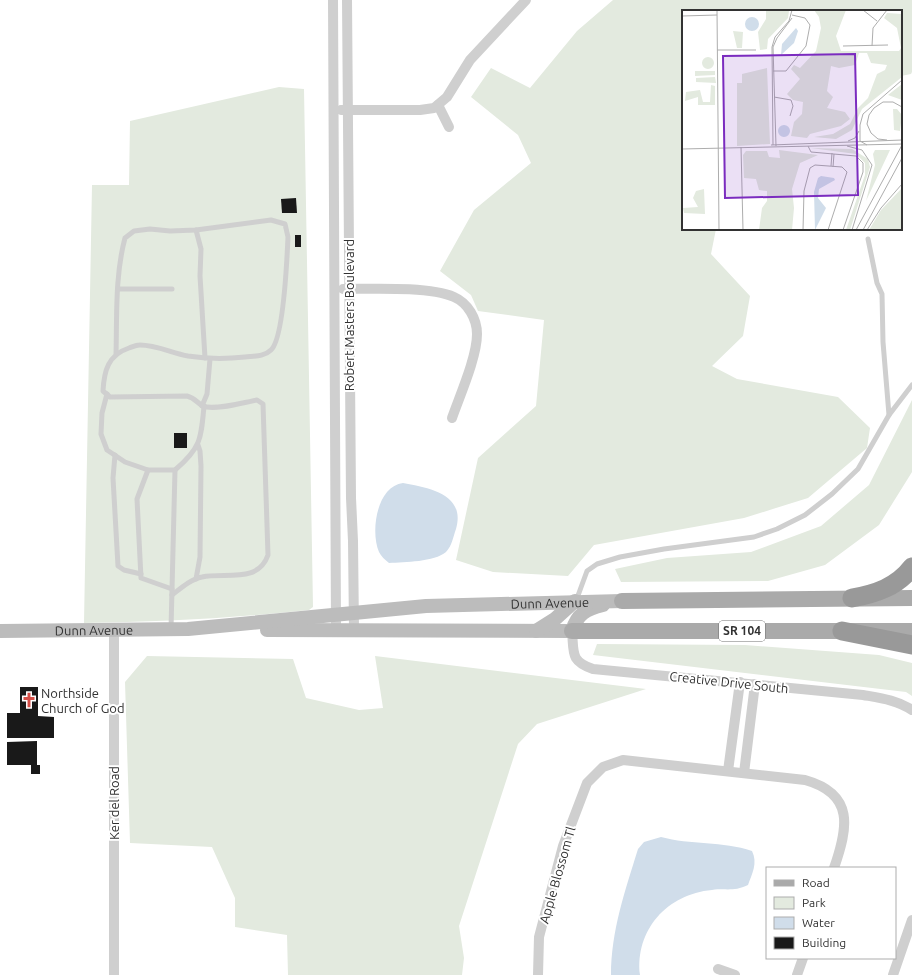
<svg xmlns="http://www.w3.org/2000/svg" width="912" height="975" font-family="Ubuntu,sans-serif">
  <rect width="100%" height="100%" fill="#fff"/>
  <g fill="#e3eadf">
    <path d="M613 0H912V72L911 74 901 76V11H683V229H716L711 254 750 296 743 336 712 366 737 379 838 397 870 428 867 448 808 498 744 518 594 545 568 576 493 572 456 560 478 458 536 406 544 320 478 311 471 295 440 271 474 210 531 163 518 135 471 97 491 68 530 88 577 31Z"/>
    <path d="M279 87 304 89 313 607 309 610C234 618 159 622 84 623L92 185H129L130 121Z"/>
    <path d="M912 400V472L879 525 825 565 768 581 621 582 615 569 667 558 751 552 821 526 869 485Z"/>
    <path d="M597 644 745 645 879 655 912 663V696L906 692 593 655Z"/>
    <path d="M147 656 293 659 306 698 359 710 383 708 375 656 646 689 537 724 518 744 459 926 464 958 462 975H288L287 935 235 927V898L212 847 130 843 125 682Z"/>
  </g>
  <g fill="#d0ddea">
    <path d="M403 483C429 488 466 494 456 529 453 537 452 546 446 552 434 562 405 562 389 563 385 560 381 556 379 552 370 531 377 486 403 483Z"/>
    <path d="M661 837C690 845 723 841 752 851 758 863 752 874 748 885 734 892 726 888 712 890 667 894 635 930 640 975H611C611 931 625 891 638 849L644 842Z"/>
  </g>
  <g fill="#191919">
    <path d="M296 198 297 213H282L281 199Z"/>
    <rect x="295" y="235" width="6" height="12"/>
    <rect x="174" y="433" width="13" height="15"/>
    <path d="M20 687H38V716L54 717V738H7V713H20Z"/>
    <path d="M37 741V765H40V774H31V765H7V742Z"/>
  </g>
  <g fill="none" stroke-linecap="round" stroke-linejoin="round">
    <g stroke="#cfcfcf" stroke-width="5">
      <path d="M196 230 201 249 200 276 205 358"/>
      <path d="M868 239 877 283 882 294 883 342 889 415"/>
      <path d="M118 289H172"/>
      <path d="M116 355C117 316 115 275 125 238L134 231 150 229 170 231 196 230 271 220 285 224 288 237C287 258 284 338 271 350 264 357 254 356 245 357 226 359 207 359 188 356 172 353 156 345 140 345 136 345 132 347 129 348 108 355 104 371 103 391L110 397 187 396C195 398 197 403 203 406 214 411 245 402 257 400L263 404 268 555C258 584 225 572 202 577 191 579 181 588 172 595"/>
      <path d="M107 394 102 413 101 434 107 450 125 462 148 470H175C201 448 201 439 204 406"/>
      <path d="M202 406 207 394 210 359"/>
      <path d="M115 455 113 478 118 566 124 570 141 574"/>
      <path d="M148 470 137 499 141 578 172 589"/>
      <path d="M196 579 200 557 201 466 200 451 198 445"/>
      <path d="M576 601 587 571 597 564 620 557 664 549 754 537 777 529 805 515 832 494 858 469 889 415 912 385"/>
      <path d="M171 629 175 470"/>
    </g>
    <g stroke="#cfcfcf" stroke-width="10">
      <path d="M333 0 336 630"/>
      <path d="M347 0 351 498 353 541 354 630"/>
      <path d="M438 105 449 127"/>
      <path d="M341 110H420L434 108 447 97 470 60 526 0"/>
      <path d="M343 289C371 289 429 286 454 297 468 303 477 319 477 334 477 357 460 395 452 418"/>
      <path d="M114 630V975"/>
      <path d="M572 631C574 653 570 661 593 669L863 695C880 698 897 700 912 710"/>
      <path d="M728 771 740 682"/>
      <path d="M744 773 755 684"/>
      <path d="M718 969 735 975"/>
      <path d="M538 975 539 937 563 846 587 783 603 767 623 760 805 780C855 794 848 828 834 868"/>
      <path d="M797 975 803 958"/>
      <path d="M893 975 912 920"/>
    </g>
    <g stroke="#bcbcbc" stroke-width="14">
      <path d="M267 630 572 631C577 614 586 609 603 605"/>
      <path id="s1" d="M0 631 188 629 426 606 622 601"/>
      <path d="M536 631 555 619 575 601"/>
    </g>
    <g stroke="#aaa" stroke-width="16">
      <path d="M622 601 912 598"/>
      <path d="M572 631H912"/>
    </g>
    <g stroke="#999" stroke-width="19">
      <path d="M852 598C875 594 897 587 912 567"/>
      <path d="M842 631 912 645"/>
    </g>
  </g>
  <defs>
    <symbol id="church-bare" viewBox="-9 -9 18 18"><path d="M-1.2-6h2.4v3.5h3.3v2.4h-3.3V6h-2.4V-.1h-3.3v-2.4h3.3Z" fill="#d54e47" stroke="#fff" stroke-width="2.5" paint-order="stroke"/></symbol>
  </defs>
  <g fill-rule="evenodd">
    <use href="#church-bare" x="18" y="689" width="22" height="22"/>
  </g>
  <g text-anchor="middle" stroke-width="4" stroke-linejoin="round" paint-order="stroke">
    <rect fill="#fff" stroke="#707070" stroke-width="1" x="719" y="621" width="46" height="20" rx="3"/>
    <g font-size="12" font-weight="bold" fill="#323232">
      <text x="742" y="635">SR 104</text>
    </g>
    <g font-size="13" fill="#323232" stroke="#fff">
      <text transform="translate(349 315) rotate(-90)" y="5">Robert Masters Boulevard</text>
      <text dy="5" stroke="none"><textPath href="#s1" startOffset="551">Dunn Avenue</textPath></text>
      <text dy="5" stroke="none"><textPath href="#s1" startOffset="94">Dunn Avenue</textPath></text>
      <text transform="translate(729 682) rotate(6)" y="5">Creative Drive South</text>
      <text transform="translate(114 803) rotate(-90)" y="5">Ker del Road</text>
      <text transform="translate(557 875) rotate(-74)" y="5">Apple Blossom Tl</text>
    </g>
    <g font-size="13" fill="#323232" stroke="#fff" text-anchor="start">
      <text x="41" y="698">Northside<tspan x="41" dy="15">Church of God</tspan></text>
    </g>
  </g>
  <g transform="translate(682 10)">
    <rect width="220" height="220" fill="#fff"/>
    <path d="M84 0 107 1 106 8 86 29 85 39 78 40 76 22 84 9ZM132 0H164L154 26 159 41H217L219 38 215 18 202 8 205 3 220 4V67L180 99 170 120 154 129 132 127 151 124 168 114 176 98 186 88 195 64 203 60 205 55 189 53 185 43H177L173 55 157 58 149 56 145 81 151 87 145 98 163 102 168 109 159 116 128 124 125 128 109 126 112 112 120 104 121 92 111 90 105 84 118 69 109 59 112 55 118 58 134 41 139 18 137 7ZM51 21 61 22 60 38H55ZM20 53a6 6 0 1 1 12 0a6 6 0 1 1-12 0ZM85 58 88 134 55 136V73H60V64ZM13 61H33V65L13 66ZM33 67 34 73 14 72V68ZM220 74V90L206 85ZM29 75 33 76V95H16V87L3 91 4 82 18 80 21 92H28ZM211 99H215L220 105 218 121 212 120ZM129 138 170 139 186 149 188 157 168 220H164L183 165V153L174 144ZM97 140 136 145 118 153 110 179 112 198 110 220H77L80 198 85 191V181L77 180 74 169 62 168 61 145 64 141H85L87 147 98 148ZM193 140H208L184 191 193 155 191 144ZM220 178V220H187L199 200ZM22 179 23 204 2 203 1 198 16 197 11 188 14 181Z" fill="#e3eadf"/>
    <path d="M63 14a7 7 0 1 1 14 0a7 7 0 1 1-14 0ZM114 18 116 21 112 33 99 45 100 34ZM96 121a6 6 0 1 1 12 0a6 6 0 1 1-12 0ZM139 166 152 168 153 170 137 179 136 188 144 198 133 220 132 182 136 168Z" fill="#d0ddea"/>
    <path fill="none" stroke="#adadad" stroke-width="1" d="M35 0 37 220M181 0 195 11M0 6 35 5M161 36 206 35M190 36 191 18 205 0M35 40H74M91 61H104L124 36 128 15 123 8 110 5M92 87 109 90 111 96 108 106M205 130 196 129 189 123 185 114 187 105 192 98 201 92H211L220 97M166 131 173 128 177 121M89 135 220 130M91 135 90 37 93 27 107 11 110 0M185 135 178 131V115L181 104 220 70M94 136 91 37 95 28 110 8M126 136 129 142 174 146 181 153V162L161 220M165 136 180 140 190 155 170 220M59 137 61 220M0 139 220 134M149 156 150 143M151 157 152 144M121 220 122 181 128 158 133 155 160 157 165 162 146 220M174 220 220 135M181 220 220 148M185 220 199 198 220 174"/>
    <path fill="#7b2cbf" fill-opacity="0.15" stroke="#7b2cbf" stroke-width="2" d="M173 44 176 185 43 188 41 46Z"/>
    <rect width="220" height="220" fill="none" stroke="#323232" stroke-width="2"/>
  </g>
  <rect x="766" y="867" width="130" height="92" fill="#ffffff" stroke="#adadad"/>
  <rect x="774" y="880" width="20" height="6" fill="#aaaaaa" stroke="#adadad"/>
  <text x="802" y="887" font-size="12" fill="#323232">Road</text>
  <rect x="774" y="897" width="20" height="12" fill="#e3eadf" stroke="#adadad"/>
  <text x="802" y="907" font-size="12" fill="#323232">Park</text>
  <rect x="774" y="917" width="20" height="12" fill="#d0ddea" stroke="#adadad"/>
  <text x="802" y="927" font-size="12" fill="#323232">Water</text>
  <rect x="774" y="937" width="20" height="12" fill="#191919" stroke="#adadad"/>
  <text x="802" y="947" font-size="12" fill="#323232">Building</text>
</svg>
